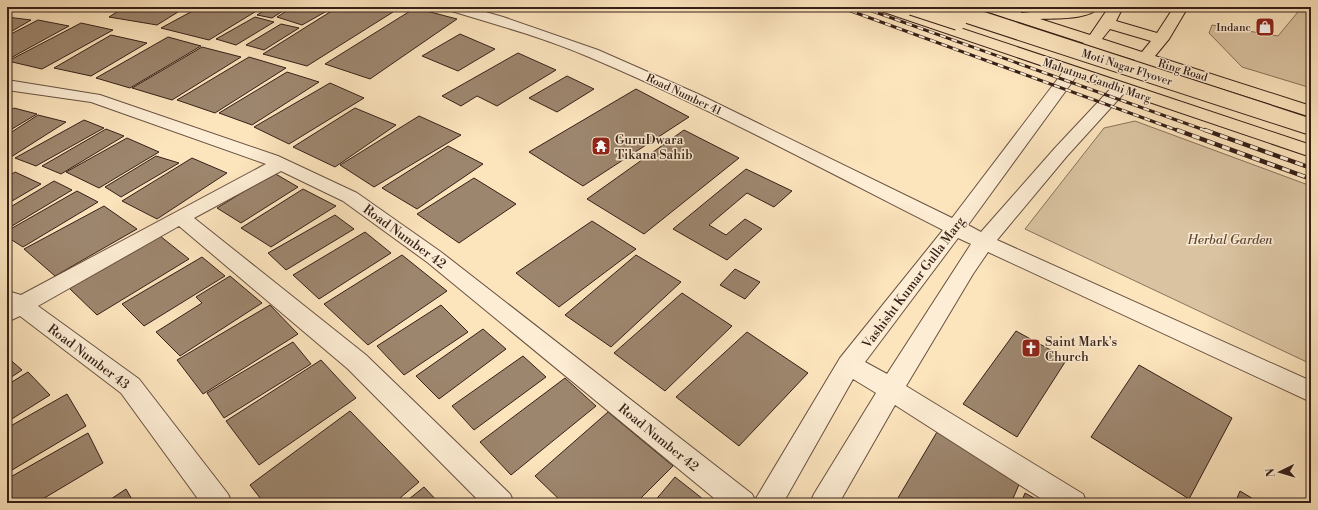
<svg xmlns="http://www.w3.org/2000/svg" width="1318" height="510" font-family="'Libre Bodoni',serif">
  <rect width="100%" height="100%" fill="#fce4bd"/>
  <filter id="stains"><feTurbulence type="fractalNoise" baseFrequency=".005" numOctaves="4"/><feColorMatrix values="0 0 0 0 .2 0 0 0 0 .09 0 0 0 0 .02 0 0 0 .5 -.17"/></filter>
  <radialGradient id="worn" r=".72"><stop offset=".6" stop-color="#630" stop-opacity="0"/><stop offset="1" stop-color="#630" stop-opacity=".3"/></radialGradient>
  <g fill="#dac3a1" stroke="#88725c">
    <path d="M1302 7H1311V88L1242 67 1209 33 1212 25 1278 36Z"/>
    <path d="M1135 121 1311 186V364L1025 229 1104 128Z"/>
  </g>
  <g fill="#9d866e" stroke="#362018">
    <path d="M125 7H186L157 25 109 17Z"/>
    <path d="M200 7H263L209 40 161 28Z"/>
    <path d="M270 7H289L272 18 257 15Z"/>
    <path d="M293 7H334L302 25 277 17Z"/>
    <path d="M338 7H374L393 12 307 66 263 54Z"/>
    <path d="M415 8 457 19 370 79 325 64Z"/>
    <path d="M7 17 31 20 7 34Z"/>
    <path d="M255 17 274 22 236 45 216 39Z"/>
    <path d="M38 20 69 26 7 60V36Z"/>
    <path d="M81 23 113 30 42 69 8 61Z"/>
    <path d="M281 24 299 28 264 50 246 45Z"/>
    <path d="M460 34 495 49 458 71 422 56Z"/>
    <path d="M111 35 147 43 91 76 54 68Z"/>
    <path d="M168 37 201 46 130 88 96 78Z"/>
    <path d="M202 47 241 57 172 100 132 88Z"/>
    <path d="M518 53 556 70 497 106 477 96 461 106 442 96Z"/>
    <path d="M249 57 286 68 215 113 177 100Z"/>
    <path d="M287 72 319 82 252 125 219 113Z"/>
    <path d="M567 76 594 89 557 112 529 98Z"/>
    <path d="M330 83 364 98 289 144 254 127Z"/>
    <path d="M636 89 689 117 583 186 529 152Z"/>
    <path d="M14 108 37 114 7 132V112Z"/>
    <path d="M355 108 396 125 335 167 293 147Z"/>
    <path d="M38 115 66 122 11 157 7 156V135Z"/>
    <path d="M419 116 461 135 374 187 340 165Z"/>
    <path d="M84 120 104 128 36 166 15 158Z"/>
    <path d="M106 129 124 136 61 174 42 166Z"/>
    <path d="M684 130 739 158 644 234 587 199Z"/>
    <path d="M127 138 159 152 99 188 66 172Z"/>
    <path d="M448 146 483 164 417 209 382 188Z"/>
    <path d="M156 156 179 163 121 197 105 187Z"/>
    <path d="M192 158 227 173 157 219 122 201Z"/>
    <path d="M746 169 792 191 774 207 747 193 709 225 726 235 745 219 762 229 727 260 673 229Z"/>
    <path d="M15 172 41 184 7 204V177Z"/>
    <path d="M274 173 298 187 241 223 217 208Z"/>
    <path d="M474 178 516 204 459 243 417 214Z"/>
    <path d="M54 181 72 190 7 229V209Z"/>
    <path d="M303 189 336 206 271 247 241 228Z"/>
    <path d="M77 191 98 202 23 247 7 237V231Z"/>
    <path d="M104 206 137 229 55 276 24 249Z"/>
    <path d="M335 215 354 229 286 270 268 253Z"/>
    <path d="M592 221 636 249 559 307 516 273Z"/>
    <path d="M365 232 391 253 319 299 293 275Z"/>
    <path d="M160 236 189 259 97 315 69 288Z"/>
    <path d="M402 255 447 291 368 345 324 304Z"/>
    <path d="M636 255 681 282 611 347 565 315Z"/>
    <path d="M202 257 225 276 144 326 122 304Z"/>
    <path d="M735 269 760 282 745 299 720 285Z"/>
    <path d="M230 276 262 303 180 356 156 332 202 303 196 297Z"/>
    <path d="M682 293 732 326 665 391 614 353Z"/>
    <path d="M270 305 298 334 203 394 177 360Z"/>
    <path d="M441 305 468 332 404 375 377 346Z"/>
    <path d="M483 329 506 349 439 399 416 376Z"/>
    <path d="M1016 331 1067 359 1017 437 963 404Z"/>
    <path d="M747 332 808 373 739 446 676 397Z"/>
    <path d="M293 342 311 364 224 418 207 393Z"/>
    <path d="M523 356 546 377 474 430 452 406Z"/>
    <path d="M7 357 22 370 7 380Z"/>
    <path d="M321 360 356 398 259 465 226 421Z"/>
    <path d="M1139 365 1232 418 1189 499 1091 437Z"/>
    <path d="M28 372 50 395 7 422V385Z"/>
    <path d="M565 378 596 406 511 475 480 442Z"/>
    <path d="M67 394 86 426 7 473V428Z"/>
    <path d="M350 411 419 482 394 503H264L250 485Z"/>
    <path d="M608 412 673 466 636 503H563L535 476Z"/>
    <path d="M937 432 1021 480 1011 503H895Z"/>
    <path d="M88 433 103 463 36 503H7V479Z"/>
    <path d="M675 477 708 503H653Z"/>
    <path d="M424 487 439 503H404Z"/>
    <path d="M126 489 134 503H105Z"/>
    <path d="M1240 491 1260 503H1235Z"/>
    <path d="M1025 493 1043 503H1021Z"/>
  </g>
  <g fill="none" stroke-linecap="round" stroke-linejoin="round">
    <defs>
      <g id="minor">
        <path d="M446 7H468L503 17 598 50 698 94 952 218 1066 68 1072 66 1078 68 1080 71 1078 74 968 225 981 232 1055 148 1114 85 1120 83 1126 85 1128 88 1126 91 1067 156 997 240 1311 381V402L988 252 973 274 906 386 1083 494 1087 503H1048L895 405 839 503H810L814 494 876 393 853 379 783 503H720L427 262 343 201 281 171 194 218 366 355 510 494 514 503H481L348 369 179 226 38 306 139 379 228 494 232 503H201L121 393 20 316 7 322V293L11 292 21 295 266 164 91 102 7 90V80L100 95 278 156 357 193 441 252 752 494 755 500 840 358 943 230C826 171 710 108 589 57 544 38 495 24 448 10ZM958 238 971 244 887 374 865 362Z"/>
        <path d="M1011 7H1025C1020 15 1016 20 1006 18L1004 15Z"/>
      </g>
      <g id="major">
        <path d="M876 7H897L1311 145V157L878 10Z"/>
        <path d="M980 7H1002L1021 13 1080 7H1099C1090 20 1055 18 1040 19L1090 35 1109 7H1123L1116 21 1157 33 1174 7H1188L1169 39 1155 56 1311 106V117L1148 65C1143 72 1140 75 1130 72L1128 69 1135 60 1096 48C1091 55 1089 58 1079 55L1077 52 1084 43 982 10ZM1110 29 1151 41 1142 52 1102 39Z"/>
      </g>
    </defs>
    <use href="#minor" stroke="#685141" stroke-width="2"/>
    <use href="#major" stroke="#362018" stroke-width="2"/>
    <use href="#minor" fill="#fdedd4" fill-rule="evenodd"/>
    <use href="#major" fill="#fce4bd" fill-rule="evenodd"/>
    <defs>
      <g id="rail-far1">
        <path d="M840 7 1179 131"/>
        <path d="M861 7 1207 131"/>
      </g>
      <g id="rail">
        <path d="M1177 130 1311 179"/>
        <path d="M1205 130 1311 168"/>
      </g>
    </defs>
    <use href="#rail-far1" stroke="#362018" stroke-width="3"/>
    <use href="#rail" stroke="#362018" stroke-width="4.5"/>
    <use href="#rail-far1" stroke="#fdedd4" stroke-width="2" stroke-dasharray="6" stroke-linecap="butt"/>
    <use href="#rail" stroke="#fdedd4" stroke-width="3" stroke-dasharray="8" stroke-linecap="butt"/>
    <defs>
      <g id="major-bridge">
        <path d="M912 7 958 22"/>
        <path d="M943 7 1311 127"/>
      </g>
    </defs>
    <use href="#major-bridge" stroke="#362018" stroke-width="18" stroke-linecap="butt"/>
    <use href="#major-bridge" stroke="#fce4bd" stroke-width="16"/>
  </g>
  <defs>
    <symbol id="shop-square" viewBox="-11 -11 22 22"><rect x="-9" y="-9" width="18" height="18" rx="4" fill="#8f2418" stroke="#fdedd4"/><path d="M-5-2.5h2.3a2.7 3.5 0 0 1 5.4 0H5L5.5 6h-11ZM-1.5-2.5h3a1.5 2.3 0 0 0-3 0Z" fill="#fff"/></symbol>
    <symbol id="temple-square" viewBox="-11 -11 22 22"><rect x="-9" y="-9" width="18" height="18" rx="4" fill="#8f2418" stroke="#fdedd4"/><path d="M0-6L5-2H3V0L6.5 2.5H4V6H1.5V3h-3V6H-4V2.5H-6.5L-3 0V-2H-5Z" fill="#fff"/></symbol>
    <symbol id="church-square" viewBox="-11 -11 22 22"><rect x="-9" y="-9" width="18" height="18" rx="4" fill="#8f2418" stroke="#fdedd4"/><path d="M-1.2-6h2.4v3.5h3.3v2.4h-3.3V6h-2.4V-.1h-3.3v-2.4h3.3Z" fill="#fff"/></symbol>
  </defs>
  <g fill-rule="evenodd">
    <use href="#shop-square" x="1254" y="16" width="22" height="22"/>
    <use href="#temple-square" x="590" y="135" width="22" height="22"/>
    <use href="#church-square" x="1020" y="337" width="22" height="22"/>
  </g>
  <g text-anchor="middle" stroke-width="3" stroke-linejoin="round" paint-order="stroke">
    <g font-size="11" fill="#362018" stroke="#fdedd4" text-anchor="end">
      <text x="1251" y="31">Indane</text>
    </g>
    <g font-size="11" fill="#362018" stroke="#fdedd4">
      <text transform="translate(1127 67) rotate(18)" y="4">Moti Nagar Flyover</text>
      <text transform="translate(1183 70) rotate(17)" y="4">Ring Road</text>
      <text transform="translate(1097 80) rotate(19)" y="4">Mahatma Gandhi Marg</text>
      <text transform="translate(684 94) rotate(25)" y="4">Road Number 41</text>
    </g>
    <g font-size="13" fill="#362018" stroke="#fdedd4" text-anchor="start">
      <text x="615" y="144">GuruDwara<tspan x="615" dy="15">Tikana Sahib</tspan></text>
      <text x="1045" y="346">Saint Mark's<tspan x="1045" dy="15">Church</tspan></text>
    </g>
    <g font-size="13" fill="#362018" stroke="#fdedd4">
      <text transform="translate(405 236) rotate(36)" y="5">Road Number 42</text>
      <text transform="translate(913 282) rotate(-53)" y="5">Vashisht Kumar Gulla Marg</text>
      <text transform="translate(89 356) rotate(37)" y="5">Road Number 43</text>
      <text transform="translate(659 437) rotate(39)" y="5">Road Number 42</text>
    </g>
    <g font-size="13" font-style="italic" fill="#5f493a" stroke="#fdedd4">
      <text x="1230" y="244">Herbal Garden</text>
    </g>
  </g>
  <rect width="1318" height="510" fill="none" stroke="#fce4bd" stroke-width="24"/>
  <rect x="8" y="8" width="1302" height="494" fill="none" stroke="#362018" stroke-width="2"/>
  <rect x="12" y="12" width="1294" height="486" fill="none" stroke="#362018"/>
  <g transform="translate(1280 472) rotate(265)" stroke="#fdedd4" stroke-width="3" paint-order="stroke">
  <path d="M0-3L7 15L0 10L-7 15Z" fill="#362018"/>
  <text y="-6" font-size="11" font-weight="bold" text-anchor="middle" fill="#362018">N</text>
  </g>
  <rect width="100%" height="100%" filter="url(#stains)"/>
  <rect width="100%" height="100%" fill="url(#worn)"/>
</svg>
